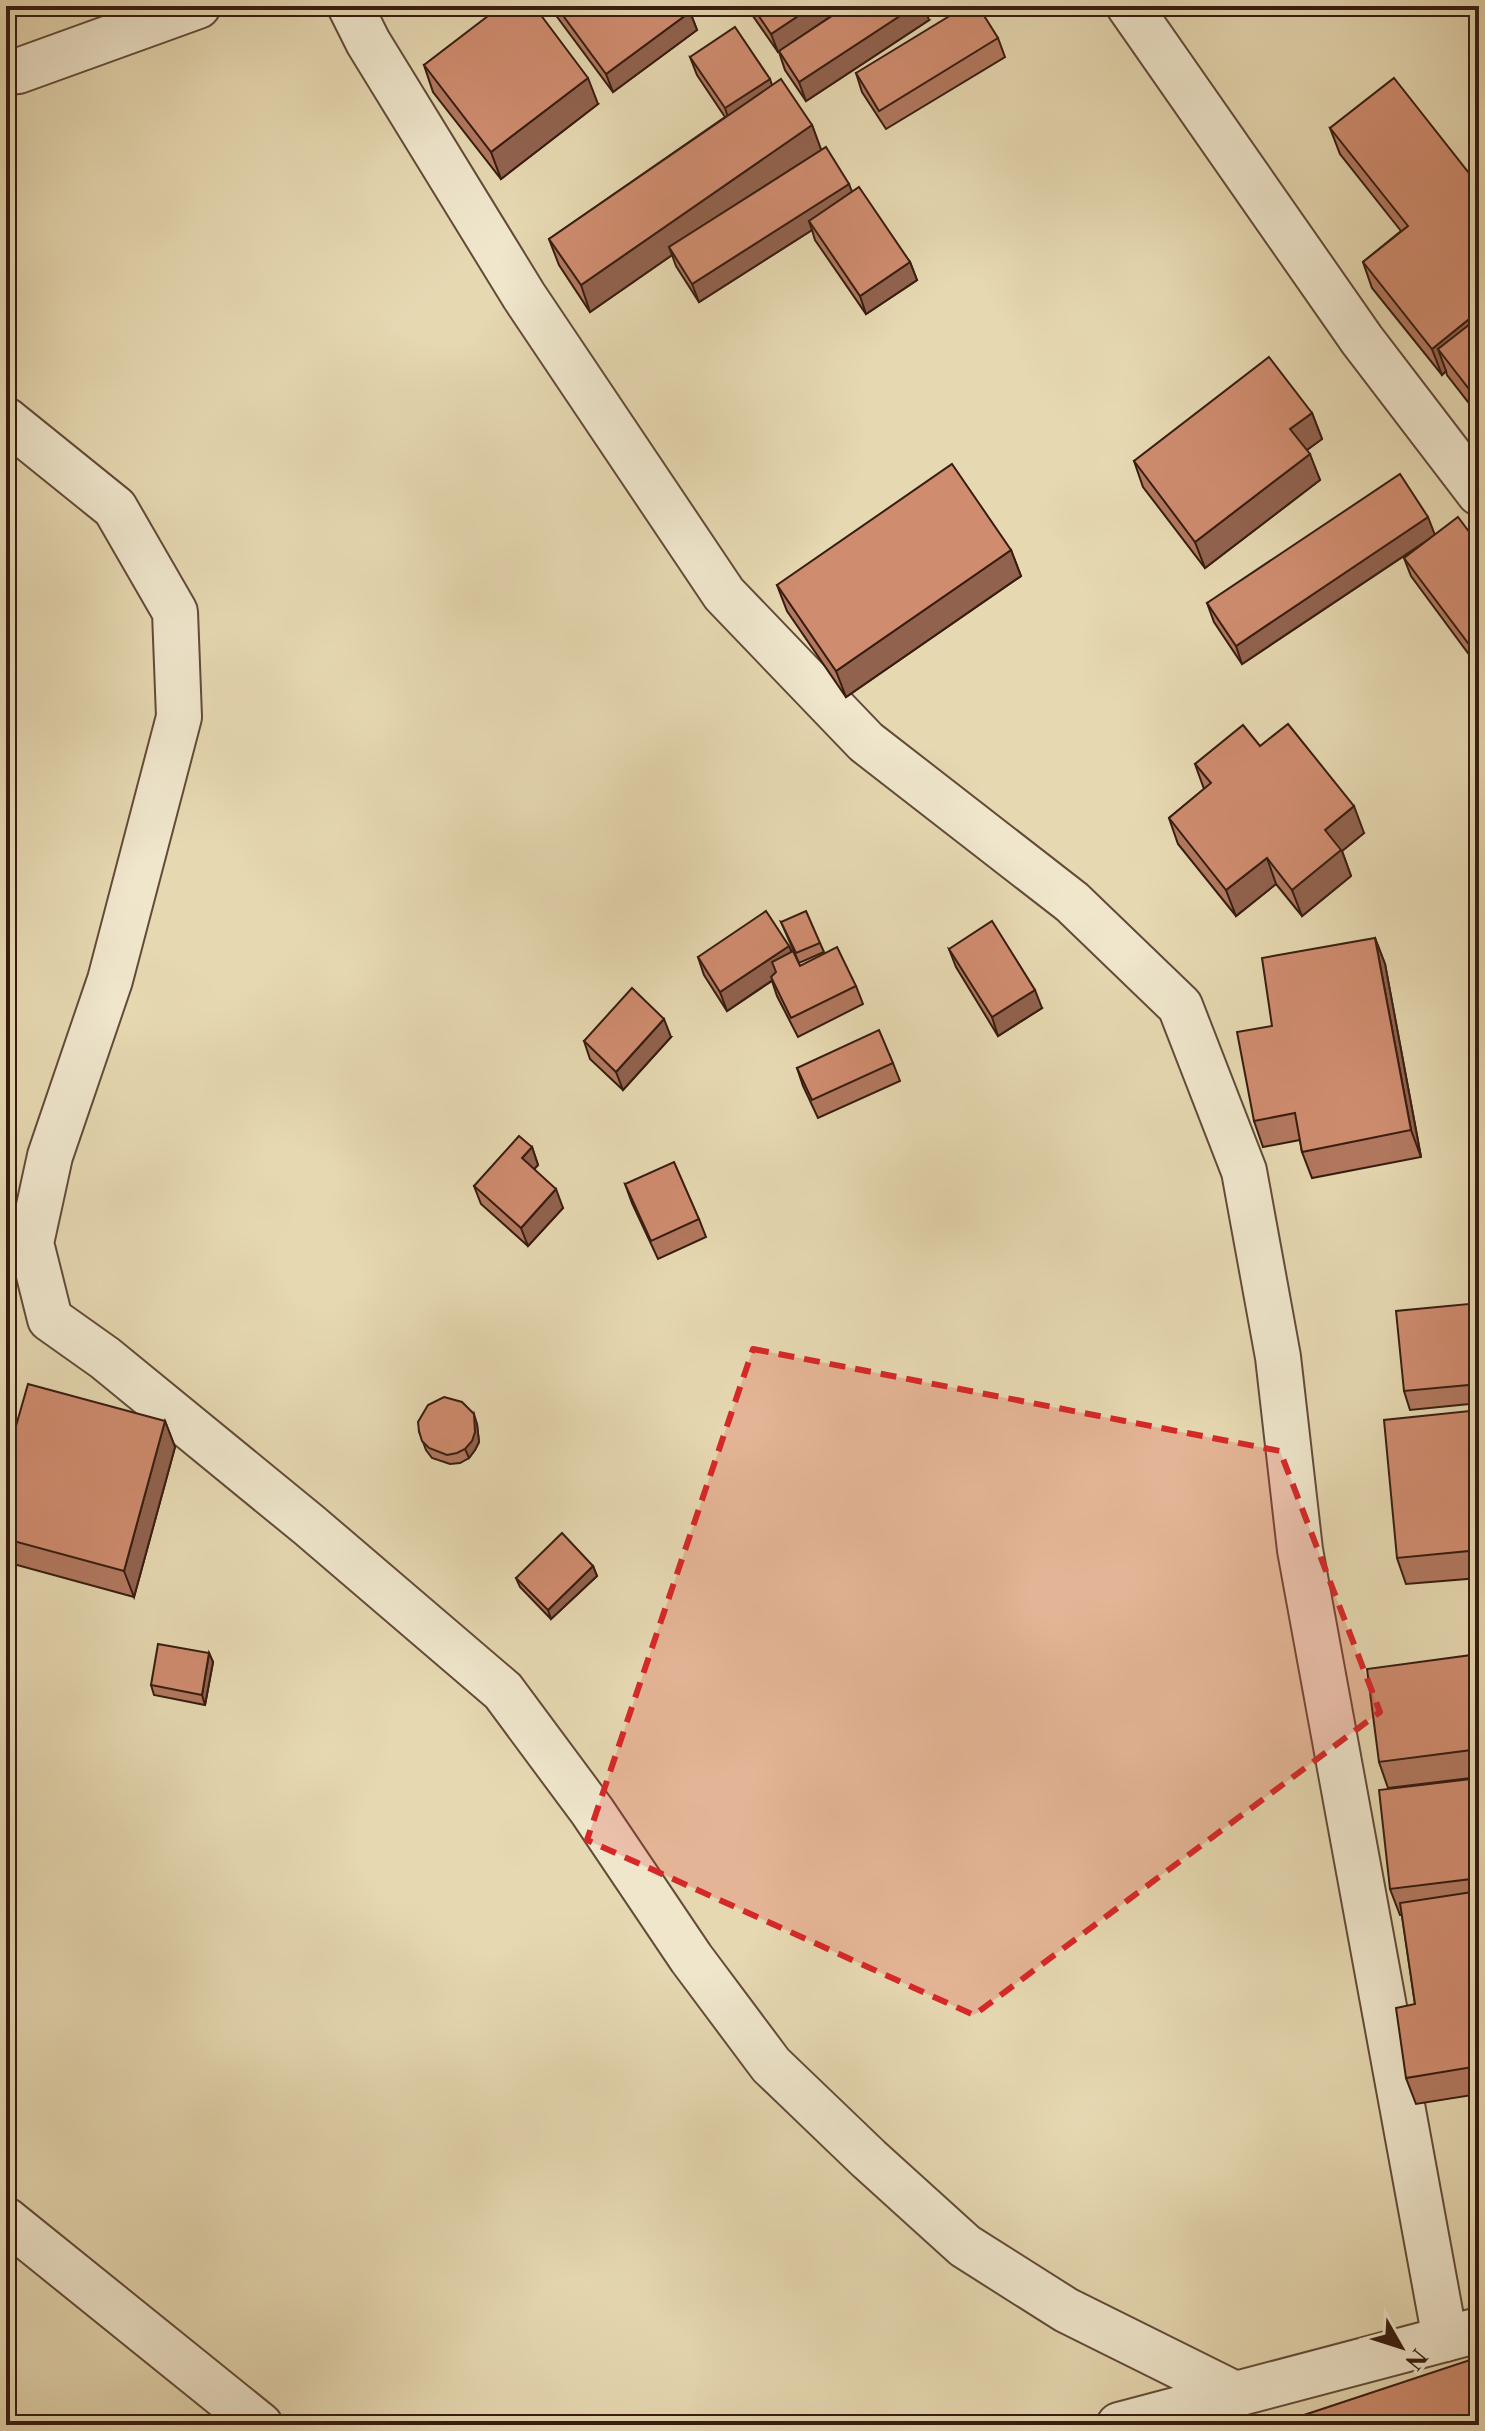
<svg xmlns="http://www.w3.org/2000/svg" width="1485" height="2431" font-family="'Libre Caslon Text',serif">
  <rect width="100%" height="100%" fill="#e6d8b1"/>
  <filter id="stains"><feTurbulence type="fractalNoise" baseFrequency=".0025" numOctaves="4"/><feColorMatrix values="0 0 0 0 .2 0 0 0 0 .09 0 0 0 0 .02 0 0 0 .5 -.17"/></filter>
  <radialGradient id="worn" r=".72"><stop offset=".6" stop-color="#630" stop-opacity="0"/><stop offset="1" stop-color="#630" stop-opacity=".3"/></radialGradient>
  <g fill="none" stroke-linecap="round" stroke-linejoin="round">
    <defs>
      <g id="street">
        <path d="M350 6 368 42 524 296 724 594 866 742 1072 902 1180 1006 1244 1171 1278 1357 1300 1550 1445 2339"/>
        <path d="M1129 6 1362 340 1479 493"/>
        <path d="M6 72 18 71 198 6"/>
        <path d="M6 420 115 508 175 612 179 717 110 980 50 1156 31 1243 50 1319 105 1358 309 1525 503 1691 592 1811 691 1958 771 2065 869 2159 965 2246 1066 2310 1235 2394"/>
        <path d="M6 2220 260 2425"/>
        <path d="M1119 2425 1479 2330"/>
      </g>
    </defs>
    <use href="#street" stroke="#634b38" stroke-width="48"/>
    <use href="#street" stroke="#efe6cc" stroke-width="44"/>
  </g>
  <g fill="#b2785f" stroke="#371c10" stroke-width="2">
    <path d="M549 6H686L690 12 697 30 613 92Z"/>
    <path d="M746 6H846L929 20 806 101 785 70 779 52H778Z"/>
    <path d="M998 38 1005 57 886 129 862 92 856 73Z"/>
    <path d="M690 57 772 85 812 125 821 150 852 191 910 262 917 280 866 314 815 240 812 230 699 302 676 266 672 255 590 312 559 265 549 239 725 117 697 75Z"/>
    <path d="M424 65 598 104 501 179 433 92Z"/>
    <path d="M1330 128 1469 173 1479 165V416L1447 375 1446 371 1442 375 1372 288 1363 262 1401 231 1340 154Z"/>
    <path d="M1312 413 1322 439 1307 450 1320 480 1205 568 1143 487 1134 461Z"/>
    <path d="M1435 535 1479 545V668L1411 576 1404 558 1428 540 1242 664 1214 622 1207 603Z"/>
    <path d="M1011 550 1021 576 846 697 787 611 777 585Z"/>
    <path d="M1260 746 1364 833 1342 851 1351 876 1302 916 1276 884 1236 916 1178 844 1169 818 1204 789 1195 764Z"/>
    <path d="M781 922 820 943 824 952 799 963Z"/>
    <path d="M1375 938 1385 964 1421 1157 1312 1178 1302 1152 1300 1140 1263 1147 1254 1121 1272 1026Z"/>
    <path d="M789 946 800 966 856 986 863 1004 798 1037 777 996 772 981 727 1011 704 975 698 957Z"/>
    <path d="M949 949 1042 1008 998 1036 956 967Z"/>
    <path d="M671 1037 623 1090 590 1059 584 1041Z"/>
    <path d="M893 1063 900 1081 818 1118 803 1086 797 1068Z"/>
    <path d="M532 1147 538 1165 534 1169 563 1208 528 1246 481 1204 474 1186Z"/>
    <path d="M625 1184 699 1219 706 1237 658 1259 632 1203Z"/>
    <path d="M1479 1303V1403L1410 1410 1404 1391Z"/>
    <path d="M1479 1410V1578L1406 1584 1397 1558Z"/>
    <path d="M165 1421 175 1447 134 1597 6 1562V1461Z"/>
    <path d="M477 1424 479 1442 475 1450 469 1458 460 1463 450 1464 432 1458 426 1450 419 1431Z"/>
    <path d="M593 1566 597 1576 551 1619 520 1587 516 1578Z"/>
    <path d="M209 1653 213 1662 205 1705 154 1695 151 1685Z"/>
    <path d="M1479 1654V1777L1388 1788 1379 1762Z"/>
    <path d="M1479 1778V2094L1416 2104 1406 2078 1415 2004 1402 1915H1400L1390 1889Z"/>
  </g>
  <g fill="#91624e" stroke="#371c10" stroke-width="2">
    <path d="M813 6H846L778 52 771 34Z"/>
    <path d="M915 6H924L929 20 806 101 799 82Z"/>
    <path d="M690 12 697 30 613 92 606 74Z"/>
    <path d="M588 78 598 104 501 179 491 152Z"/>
    <path d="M770 79 776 97 731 127 725 108Z"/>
    <path d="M812 125 822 152 669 247 672 255 590 312 581 285Z"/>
    <path d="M849 184 856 202 809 221 812 230 699 302 692 284Z"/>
    <path d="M910 262 917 280 866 314 860 296Z"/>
    <path d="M1479 311V345L1438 349 1446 371 1442 375 1432 349Z"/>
    <path d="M1312 413 1322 439 1300 455 1290 429Z"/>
    <path d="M1310 454 1320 480 1205 568 1195 542Z"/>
    <path d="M1428 517 1435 535 1242 664 1236 646Z"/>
    <path d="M1011 550 1021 576 846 697 836 671Z"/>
    <path d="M1479 647V666L1474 651Z"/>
    <path d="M1354 806 1364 833 1342 851 1351 876 1302 916 1292 890 1325 830Z"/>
    <path d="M1267 858 1276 884 1236 916 1226 890Z"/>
    <path d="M1375 938 1385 964 1421 1157 1411 1130Z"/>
    <path d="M789 946 796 964 727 1011 720 992Z"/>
    <path d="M1035 990 1042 1008 998 1036 992 1017Z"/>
    <path d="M664 1019 671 1037 623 1090 616 1072Z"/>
    <path d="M532 1147 538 1165 528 1176 522 1158Z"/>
    <path d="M556 1189 563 1208 528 1246 521 1228Z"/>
    <path d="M474 1414 477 1424 479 1442 475 1450 469 1458 465 1449Z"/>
    <path d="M165 1421 175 1447 134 1597 124 1571Z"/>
    <path d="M593 1566 597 1576 551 1619 548 1610Z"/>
    <path d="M209 1653 213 1662 205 1705 202 1695Z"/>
  </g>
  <g fill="#cf8c6f" stroke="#371c10" stroke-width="2">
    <path d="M501 6H534L588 78 491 152 424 65Z"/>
    <path d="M556 6H686L690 12 606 74Z"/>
    <path d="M752 6H813L771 34Z"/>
    <path d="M847 6H915L799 82 779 51Z"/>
    <path d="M966 6H978L998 38 879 111 856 73Z"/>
    <path d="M735 27 770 79 725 108 690 57Z"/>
    <path d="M1394 78 1469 173 1479 165V311L1432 349 1363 262 1408 226 1330 128Z"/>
    <path d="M781 79 812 125 581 285 549 239Z"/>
    <path d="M826 147 849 184 692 284 669 247Z"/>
    <path d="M859 187 910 262 860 296 809 221Z"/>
    <path d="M1479 317V402L1438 349Z"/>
    <path d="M1269 357 1312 413 1290 429 1310 454 1195 542 1134 461Z"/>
    <path d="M952 464 1011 550 836 671 777 585Z"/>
    <path d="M1400 474 1428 517 1236 646 1207 603Z"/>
    <path d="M1458 517 1479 545V647L1474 651 1404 558Z"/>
    <path d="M1288 724 1354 806 1325 830 1341 850 1292 890 1267 858 1226 890 1169 818 1211 783 1195 764 1243 725 1260 746Z"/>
    <path d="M766 911 789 946 720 992 698 957Z"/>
    <path d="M806 911 820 943 796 953 781 922Z"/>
    <path d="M992 921 1035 990 992 1017 949 949Z"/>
    <path d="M1375 938 1411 1130 1302 1152 1295 1113 1254 1121 1237 1032 1272 1026 1262 958Z"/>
    <path d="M837 947 856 986 791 1018 771 977 776 972 772 962 793 951 800 966Z"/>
    <path d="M632 988 664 1019 616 1072 584 1041Z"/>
    <path d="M879 1030 893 1063 812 1100 797 1068Z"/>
    <path d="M519 1136 532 1147 522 1158 556 1189 521 1228 474 1186Z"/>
    <path d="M674 1162 699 1219 651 1241 625 1184Z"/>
    <path d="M1479 1303V1384L1404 1391 1396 1311Z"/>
    <path d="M28 1384 165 1421 124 1571 6 1539V1461Z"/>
    <path d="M444 1397 462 1402 474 1414 475 1432 472 1441 465 1449 457 1453 447 1455 429 1448 422 1441 419 1431 418 1422 428 1405Z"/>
    <path d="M1479 1410V1550L1397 1558 1384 1420Z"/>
    <path d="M562 1533 593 1566 548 1610 516 1578Z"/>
    <path d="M158 1644 209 1653 202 1695 151 1685Z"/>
    <path d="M1479 1654V1749L1379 1762 1367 1669Z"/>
    <path d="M1479 1778V1878L1390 1889 1379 1790Z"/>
    <path d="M1479 1891V2066L1406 2078 1396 2008 1415 2004 1400 1903Z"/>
    <path d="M1473 2359 1479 2376V2425H1284L1283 2422Z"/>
  </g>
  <path fill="#d62828" fill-opacity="0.2" stroke="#d62828" stroke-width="6" stroke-dasharray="16 10" stroke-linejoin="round" d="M753 1349 1280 1451 1380 1712 974 2015 587 1840Z"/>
  <rect width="1485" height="2431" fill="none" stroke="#e6d8b1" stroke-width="32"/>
  <rect x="8" y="8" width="1469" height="2415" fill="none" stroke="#371c10" stroke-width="4"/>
  <rect x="16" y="16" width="1453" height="2399" fill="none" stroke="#371c10" stroke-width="2"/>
  <g transform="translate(1401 2347) rotate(129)" stroke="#efe6cc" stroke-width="6" paint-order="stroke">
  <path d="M0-6L14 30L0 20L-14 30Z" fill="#371c10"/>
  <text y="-12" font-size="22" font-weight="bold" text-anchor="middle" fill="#371c10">N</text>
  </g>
  <rect width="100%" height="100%" filter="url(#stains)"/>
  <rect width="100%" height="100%" fill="url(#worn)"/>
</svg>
